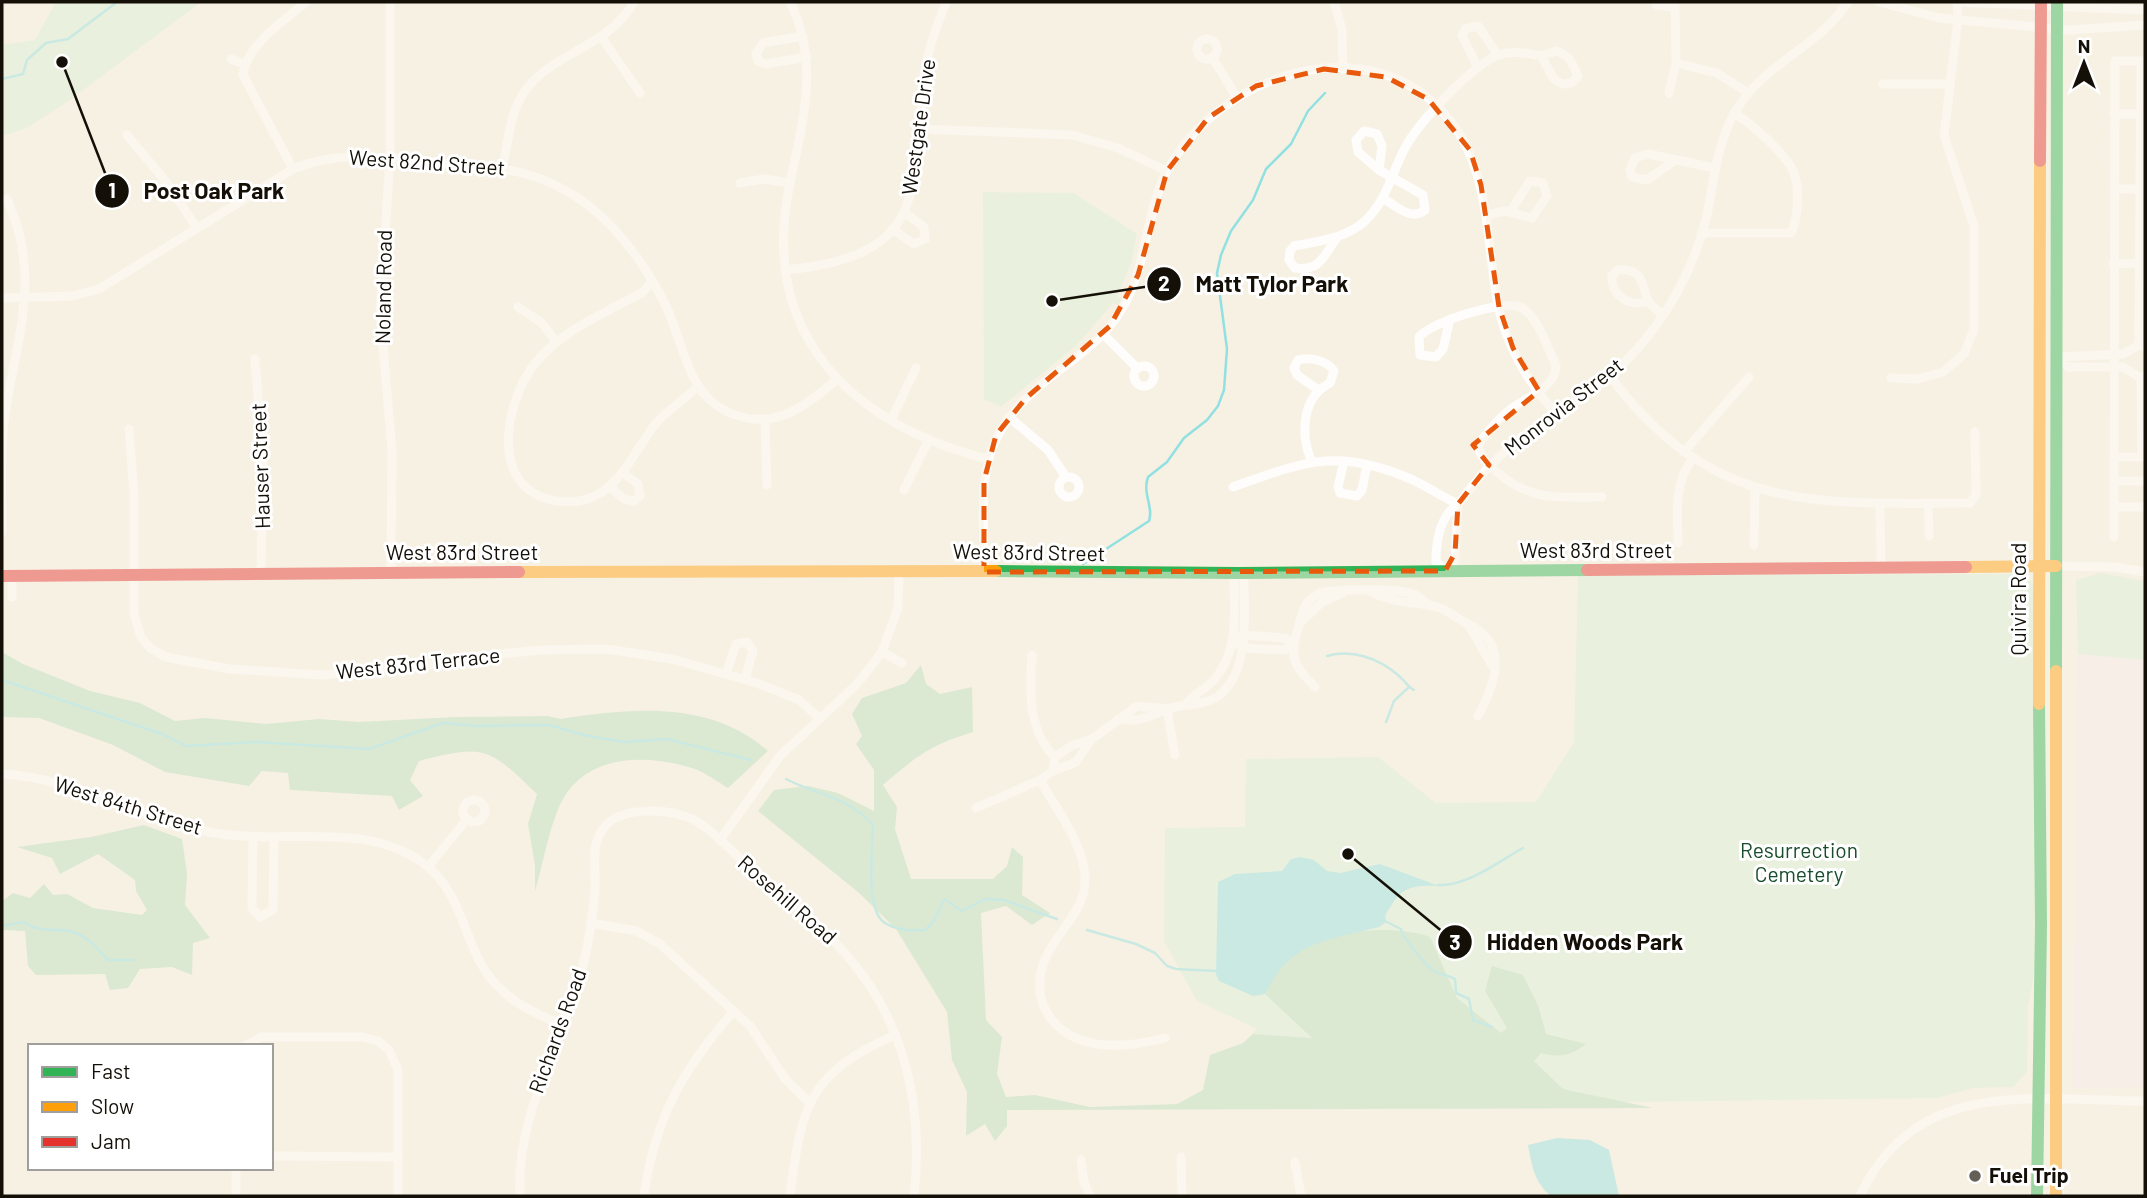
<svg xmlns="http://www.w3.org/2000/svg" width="2147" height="1198" font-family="Barlow,sans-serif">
  <rect width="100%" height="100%" fill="#f7f1e4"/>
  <path fill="#f7eaee" d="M2078 654 2145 660V1087L2073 1088Z"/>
  <g fill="#daf0d8">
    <path d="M56 2H201L67 102 27 128 2 136V45L35 40Z"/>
    <path d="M983 192 1074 193 1137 234 1131 264 1117 296 1122 299 1118 305 1113 303 1077 345 1001 407 984 399Z"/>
    <path d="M2100 573 2145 581V660L2078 654 2076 580Z"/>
    <path d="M2023 574 2034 584 2035 970 2028 1008 2027 1072 2013 1087 1973 1088 1937 1098 1552 1103 1243 1043 1257 1029 1197 1001 1164 941 1165 828 1245 827 1246 759 1378 757 1436 803 1536 802 1574 742 1578 575Z"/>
  </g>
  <g fill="#badfbc">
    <path d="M2 652 23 664 90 691 140 703 175 721 205 718 266 724 319 719 359 722 455 717 548 716 561 719C632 708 710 700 768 751L728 788C718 782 706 773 695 769 646 753 583 753 559 807 548 833 543 864 535 891V865L528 824 537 794C488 747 485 744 419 761L410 780 423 796 399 810 392 796 290 790 288 773 262 771 249 786 165 772 113 745 39 718 2 717Z"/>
    <path d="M921 665 926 684 940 694 972 687 973 732C930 745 917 756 883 785L897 807 895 829 911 879H993L1007 866 1012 847 1023 857 1022 895 1050 913 1032 925 1006 906 981 913 986 1020 1002 1037 997 1074 1006 1097 1035 1095 1090 1107 1177 1104 1203 1090 1210 1055 1243 1043 1253 1034 1312 1038 1265 994C1271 980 1277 968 1289 958 1320 930 1392 923 1430 937L1457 998 1501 1033 1507 1028 1485 991 1492 966 1523 975 1539 1008 1546 1034 1586 1044C1570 1056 1561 1058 1541 1053L1534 1061 1563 1089 1653 1108 1007 1110V1126L995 1141 985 1124 966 1136 967 1092 952 1060 947 1012 896 929 858 892 758 811 774 790 808 786 838 793 874 811V770L856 744 862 736 852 714 862 698 906 683Z"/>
    <path d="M144 825 182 839 187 873 185 905 210 938 193 943 192 975 172 967 140 969 128 988 110 990 105 974 36 975 28 966 25 931 2 930V901L13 893 30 898 44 884 53 895 67 894 93 908 142 915 147 910 136 891 135 880 98 854 60 874 52 858 17 847 91 837Z"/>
  </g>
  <g fill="#92e0e1">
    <path d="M1300 857 1314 860 1327 871 1340 873 1380 864 1439 886C1417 885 1403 885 1391 906 1387 912 1384 914 1386 922L1379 927C1327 941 1291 940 1265 994L1253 996 1219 981 1216 974 1218 882 1235 874 1282 871 1291 859Z"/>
    <path d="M1557 1138 1590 1140 1609 1150 1619 1196H1551C1534 1182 1532 1166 1528 1145Z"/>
  </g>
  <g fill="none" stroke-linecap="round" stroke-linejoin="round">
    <g stroke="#92e0e1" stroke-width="2.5">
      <path d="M2 79 23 74 27 60 46 43 68 39 117 2"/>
      <path d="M1083 564 1149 521C1154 507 1142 494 1148 477L1167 462 1184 438 1207 420 1218 406 1224 390 1227 349 1217 273 1221 255 1231 231 1253 200 1266 169 1291 144 1308 111 1325 93"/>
      <path d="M1327 656C1352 649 1378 658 1398 675 1404 680 1407 686 1414 690"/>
      <path d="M2 680 162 734 186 746 256 742 369 749 443 723 476 726 549 725 584 735 624 742 667 739 751 760"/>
      <path d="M1386 722 1394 701 1409 687"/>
      <path d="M786 779C821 797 846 795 873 825 873 850 866 896 879 917 887 930 912 931 925 930L934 921 944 899 962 911 985 899 1004 900 1057 919"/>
      <path d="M1438 885C1466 887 1498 862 1523 848"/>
      <path d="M1385 921 1401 929C1402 937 1425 964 1433 970 1439 975 1448 975 1455 979L1456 993 1469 999 1473 1020 1492 1027"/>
      <path d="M2 926 24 922C40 934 55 927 73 932 88 937 98 949 108 960H133"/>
      <path d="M1087 930 1136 944 1155 953 1167 966 1176 969 1216 971"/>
    </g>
    <g stroke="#fefdfb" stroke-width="9">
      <path d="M390 2V159L380 312 392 450 391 573"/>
      <path d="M790 2C820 63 803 120 790 183 758 333 849 423 987 459"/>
      <path d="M1334 2 1342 29 1343 69"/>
      <path d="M1656 2V5L1675 7"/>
      <path d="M1675 2 1676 63 1717 73 1748 93"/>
      <path d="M1879 2 1939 18 2069 30 2145 25"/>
      <path d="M1957 2 2145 10"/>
      <path d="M803 36 763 43 756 54 758 61 766 64 807 57"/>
      <path d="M602 38 640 93"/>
      <circle cx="1207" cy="49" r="10"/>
      <path d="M1556 51C1570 55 1572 63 1578 76L1572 83 1562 84 1554 79 1541 56Z"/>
      <path d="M1212 57 1236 96"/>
      <path d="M231 59 244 64"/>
      <path d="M1478 68 1462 35 1465 29 1478 26 1498 55"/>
      <path d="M1883 84H1948"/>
      <path d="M1669 93 1676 63"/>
      <path d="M2114 114H2141"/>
      <path d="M921 129 1072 135 1118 148 1167 171"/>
      <path d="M1364 131 1377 134 1382 146 1379 170 1358 152 1356 140Z"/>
      <path d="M127 135 167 183 197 228"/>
      <path d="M1674 161 1647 180 1632 177 1630 170 1635 158 1648 154 1715 168"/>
      <path d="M503 167C507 146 509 123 518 103 541 53 607 51 634 2"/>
      <path d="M293 169 243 75C247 44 284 21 306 2"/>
      <path d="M1379 170 1423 195 1425 210C1411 221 1398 207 1384 199"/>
      <path d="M740 183 764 179 790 183"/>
      <path d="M2114 189H2140L2139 345"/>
      <path d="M2140 189 2141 61"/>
      <path d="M1486 215 1505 211 1532 218 1547 196 1543 183 1530 181 1510 212"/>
      <path d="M892 229 914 244 925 239 924 227 904 212"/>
      <path d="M1701 233H1791C1798 219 1800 189 1794 173 1787 155 1751 123 1734 113"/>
      <path d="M1337 238C1324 254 1321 272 1295 268L1289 260 1290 251 1294 246C1319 241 1344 239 1364 222 1387 201 1391 174 1405 148 1418 123 1473 64 1499 55 1512 50 1528 53 1541 56"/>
      <path d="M2113 264 2140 263"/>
      <path d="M786 270C938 255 908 184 926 68 929 45 938 24 946 2"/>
      <path d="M652 281 643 292C606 313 559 331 533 366 504 406 489 490 556 501 572 503 589 501 602 492 627 475 639 443 658 421 670 408 686 399 698 386"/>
      <path d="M2 298 72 296 99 289 293 169C338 150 382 158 429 162 491 167 537 166 589 206 622 232 647 268 666 306 678 331 683 360 697 384 704 396 716 406 728 412 772 432 804 408 836 380"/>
      <path d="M1648 301C1631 309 1610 294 1612 276L1617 270C1648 267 1641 292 1650 303 1653 308 1659 311 1663 315"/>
      <path d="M518 307 542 323 556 342"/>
      <path d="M1450 319 1443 349 1436 357 1420 355 1419 337C1431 322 1505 298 1522 308 1538 317 1548 349 1556 365 1557 389 1521 399 1506 413 1499 419 1482 438 1478 446 1480 457 1488 465 1497 472 1531 502 1560 497 1602 497"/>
      <path d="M1104 335 1137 368"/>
      <path d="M2145 347 2139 345 2123 354 2057 357 2068 367H2123L2141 378 2145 375"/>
      <path d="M255 359 263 463 261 573"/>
      <circle cx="1144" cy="376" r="10"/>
      <path d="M1610 376C1712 513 1815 504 1970 503L1976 495 1975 432"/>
      <path d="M1891 378 1918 379 1943 372 1964 354 1974 329V226L1944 135 1958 20 1957 2"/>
      <path d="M1009 417 1048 450 1066 477"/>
      <path d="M765 420 767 485"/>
      <path d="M891 420 916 368"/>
      <path d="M129 429 134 494V614L141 637 150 648 166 657 229 669 322 675 398 670 480 656 542 650 606 649 672 659 757 683 799 700 818 717"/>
      <path d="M1684 452 1749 377"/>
      <path d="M2114 457H2142L2141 378"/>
      <path d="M1311 460C1300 433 1302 397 1330 383L1334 371C1326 360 1311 357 1298 360L1294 368 1297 375 1317 389"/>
      <path d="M1344 461 1338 487 1340 493 1357 496 1362 490 1367 465"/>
      <circle cx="1069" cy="487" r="10"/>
      <path d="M2114 481H2145"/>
      <path d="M609 486 624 499 634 501 640 496 638 484 622 472"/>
      <path d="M1233 487C1301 463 1334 447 1406 477 1424 484 1440 496 1458 504"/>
      <path d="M904 490 929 439"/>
      <path d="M1928 503 1929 536"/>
      <path d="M1458 504 1455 562 1445 571 1436 562C1436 546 1439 525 1449 512 1452 508 1457 506 1461 501 1486 465 1521 435 1558 412 1576 400 1594 390 1610 376 1657 335 1691 279 1706 219 1714 184 1716 145 1735 112 1762 64 1819 47 1848 2"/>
      <path d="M1880 504 1881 569"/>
      <path d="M2114 507H2145"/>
      <path d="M2 532C2 493 0 452 5 414 17 338 42 275 7 199"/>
      <path d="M2114 537 2115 61H2145"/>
      <path d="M1678 543C1678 513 1673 484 1693 458"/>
      <path d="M1754 545 1755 489"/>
      <path d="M2056 566 2115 567 2145 572"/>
      <path d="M984 572C984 487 971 439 1047 380 1073 359 1102 341 1120 312 1148 268 1144 214 1168 169 1215 83 1345 31 1428 98 1492 150 1484 231 1498 305 1505 343 1529 385 1556 413"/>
      <path d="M12 576V597"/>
      <path d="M1371 592C1391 602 1408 602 1429 605 1445 607 1454 617 1468 624 1510 644 1496 682 1478 716"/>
      <path d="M1299 624 1321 603 1344 592"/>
      <path d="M1468 624 1493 667"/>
      <path d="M1243 635 1285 638 1292 643 1285 650 1242 648 1233 640Z"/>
      <path d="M882 652 902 663"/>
      <path d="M1032 655C1030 689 1027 731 1055 757"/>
      <path d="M726 674 736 644 747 642 753 651 745 679"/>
      <path d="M1315 687C1292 663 1289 657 1299 625 1302 612 1305 600 1318 594 1328 588 1397 589 1410 593 1418 595 1422 599 1428 605"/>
      <path d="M1167 709 1175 755"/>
      <path d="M1118 719C1149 723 1149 713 1175 707 1189 704 1204 705 1217 697 1251 673 1244 613 1244 578L1238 573 1234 579C1234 614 1239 650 1215 679 1206 689 1194 694 1186 704"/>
      <path d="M1055 757 1073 745 1092 739 1137 706 1167 709"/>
      <path d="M1053 771 1076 762 1092 739"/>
      <path d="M2 774C80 778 145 823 221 834 289 844 369 820 427 866 459 893 462 928 480 962 498 996 528 1011 563 1025"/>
      <path d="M1040 780C1056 809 1084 844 1085 877 1086 914 1055 931 1044 962 1038 977 1038 995 1045 1009 1068 1053 1123 1049 1165 1038"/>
      <circle cx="474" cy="811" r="11"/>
      <path d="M976 808 1040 780 1053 771 1055 757"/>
      <path d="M253 837 252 908 260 917 273 910 274 838"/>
      <path d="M720 840 780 756 857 684 882 652 898 608 899 571"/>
      <path d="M428 867 467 819"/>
      <path d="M591 923 636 931 660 944 750 1026 786 1080 810 1103"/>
      <path d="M245 1046 261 1037H362L378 1041 389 1050 398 1070V1196"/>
      <path d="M271 1156 398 1157"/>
      <path d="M1181 1157 1182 1196"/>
      <path d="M1081 1160 1084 1182 1090 1196"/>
      <path d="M1295 1162 1301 1196"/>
      <path d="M236 1168V1196"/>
      <path d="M520 1196C516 1118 556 1056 578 984 587 954 592 923 595 891 596 876 593 859 596 844 598 837 602 830 606 825 624 806 670 809 692 819 712 829 728 848 745 863 799 909 855 949 887 1016 914 1071 921 1135 914 1196"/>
      <path d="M644 1196C654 1120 684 1067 734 1011"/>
      <path d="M790 1196C801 1107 808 1073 895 1035"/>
      <path d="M1860 1196C1917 1075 2034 1101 2145 1101"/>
    </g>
    <g stroke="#30b455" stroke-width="12">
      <path d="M996 571 1238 573 1587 570"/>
      <path d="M2056 671 2057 2"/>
      <path d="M2037 1196 2041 925 2039 704"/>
    </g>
    <g stroke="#ff9f0a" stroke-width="12">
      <path d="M1966 567 2056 566"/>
      <path d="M519 572 996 571"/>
      <path d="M2039 704 2040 161"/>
      <path d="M2056 1196V671"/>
    </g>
    <g stroke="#e5322d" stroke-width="12">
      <path d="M2040 161 2041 2"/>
      <path d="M1587 570 1966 567"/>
      <path d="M2 576 519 572"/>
    </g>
  </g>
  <path d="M0 0H2147V1198H0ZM1324 69 1386 77 1428 99 1470 150 1481 185 1499 307 1513 348 1539 391 1473 445 1489 465 1458 504 1455 553 1445 571 984 572V481L996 435 1026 398 1110 326 1138 275 1167 171 1208 118 1256 86Z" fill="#f7f1e4" fill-opacity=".55" fill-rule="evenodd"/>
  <path fill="none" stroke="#e8590c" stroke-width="5" stroke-dasharray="14 9" stroke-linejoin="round" d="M1324 69 1386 77 1428 99 1470 150 1481 185 1499 307 1513 348 1539 391 1473 445 1489 465 1458 504 1455 553 1445 571 984 572V481L996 435 1026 398 1110 326 1138 275 1167 171 1208 118 1256 86Z"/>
  <circle fill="#635f55" stroke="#fff" stroke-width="2.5" cx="1975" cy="1176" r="7"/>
  <g text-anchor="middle" stroke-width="6" stroke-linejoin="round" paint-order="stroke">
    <g font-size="21" fill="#141008" stroke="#fff">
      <text transform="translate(919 127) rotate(-82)" y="7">Westgate Drive</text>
      <text transform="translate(427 163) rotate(4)" y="7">West 82nd Street</text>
      <text transform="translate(384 287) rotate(-89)" y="7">Noland Road</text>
      <text transform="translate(1564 407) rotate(-38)" y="7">Monrovia Street</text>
      <text transform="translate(261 466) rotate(-92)" y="7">Hauser Street</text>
      <text x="1596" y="558">West 83rd Street</text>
      <text x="462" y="560">West 83rd Street</text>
      <text transform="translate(1029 553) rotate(1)" y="7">West 83rd Street</text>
      <text transform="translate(2019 599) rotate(-90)" y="7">Quivira Road</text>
      <text transform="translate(418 664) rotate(-6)" y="7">West 83rd Terrace</text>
      <text transform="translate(128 806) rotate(17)" y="7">West 84th Street</text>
      <text transform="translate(787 900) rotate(41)" y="7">Rosehill Road</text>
      <text transform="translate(558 1031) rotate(-70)" y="7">Richards Road</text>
    </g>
    <g font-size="21" fill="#184c2a" stroke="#fff">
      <text x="1799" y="858">Resurrection<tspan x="1799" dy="24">Cemetery</tspan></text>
    </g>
    <g font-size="21" font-weight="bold" fill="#141008" stroke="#fff" text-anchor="start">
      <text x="1989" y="1183">Fuel Trip</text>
    </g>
  </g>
  <path fill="none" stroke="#141008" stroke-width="2.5" d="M62 62L112 191M1052 301L1164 284M1348 854L1455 942"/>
  <g fill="#141008" stroke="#fff" stroke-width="2.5">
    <circle cx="62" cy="62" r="7"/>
    <circle cx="1052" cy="301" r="7"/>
    <circle cx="1348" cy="854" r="7"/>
    <circle cx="112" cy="191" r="18"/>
    <circle cx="1164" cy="284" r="18"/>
    <circle cx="1455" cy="942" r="18"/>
  </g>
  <g font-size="21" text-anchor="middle" font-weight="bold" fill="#fff">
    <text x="112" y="198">1</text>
    <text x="1164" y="291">2</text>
    <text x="1455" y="950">3</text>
  </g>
  <g font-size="23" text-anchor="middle" font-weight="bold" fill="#141008" stroke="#fff" stroke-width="6" stroke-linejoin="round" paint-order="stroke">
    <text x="214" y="199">Post Oak Park</text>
    <text x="1272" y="292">Matt Tylor Park</text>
    <text x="1585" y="950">Hidden Woods Park</text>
  </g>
  <rect width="2147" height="1198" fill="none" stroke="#141008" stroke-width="7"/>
  <rect x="28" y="1044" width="245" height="126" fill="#ffffff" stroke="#a19f9c" stroke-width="2"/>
  <rect x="42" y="1067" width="35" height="10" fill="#30b455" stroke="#a19f9c" stroke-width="2"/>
  <text x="91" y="1079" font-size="21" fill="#141008">Fast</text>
  <rect x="42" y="1102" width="35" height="10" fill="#ff9f0a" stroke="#a19f9c" stroke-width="2"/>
  <text x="91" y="1114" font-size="21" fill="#141008">Slow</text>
  <rect x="42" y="1137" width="35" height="10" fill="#e5322d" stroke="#a19f9c" stroke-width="2"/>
  <text x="91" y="1149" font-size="21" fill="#141008">Jam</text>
  <g transform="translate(2084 63)" stroke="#ffffff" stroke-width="5" paint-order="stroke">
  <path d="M0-5L12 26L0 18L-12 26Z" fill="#141008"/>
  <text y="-10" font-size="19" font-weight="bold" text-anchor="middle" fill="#141008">N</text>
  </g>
</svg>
